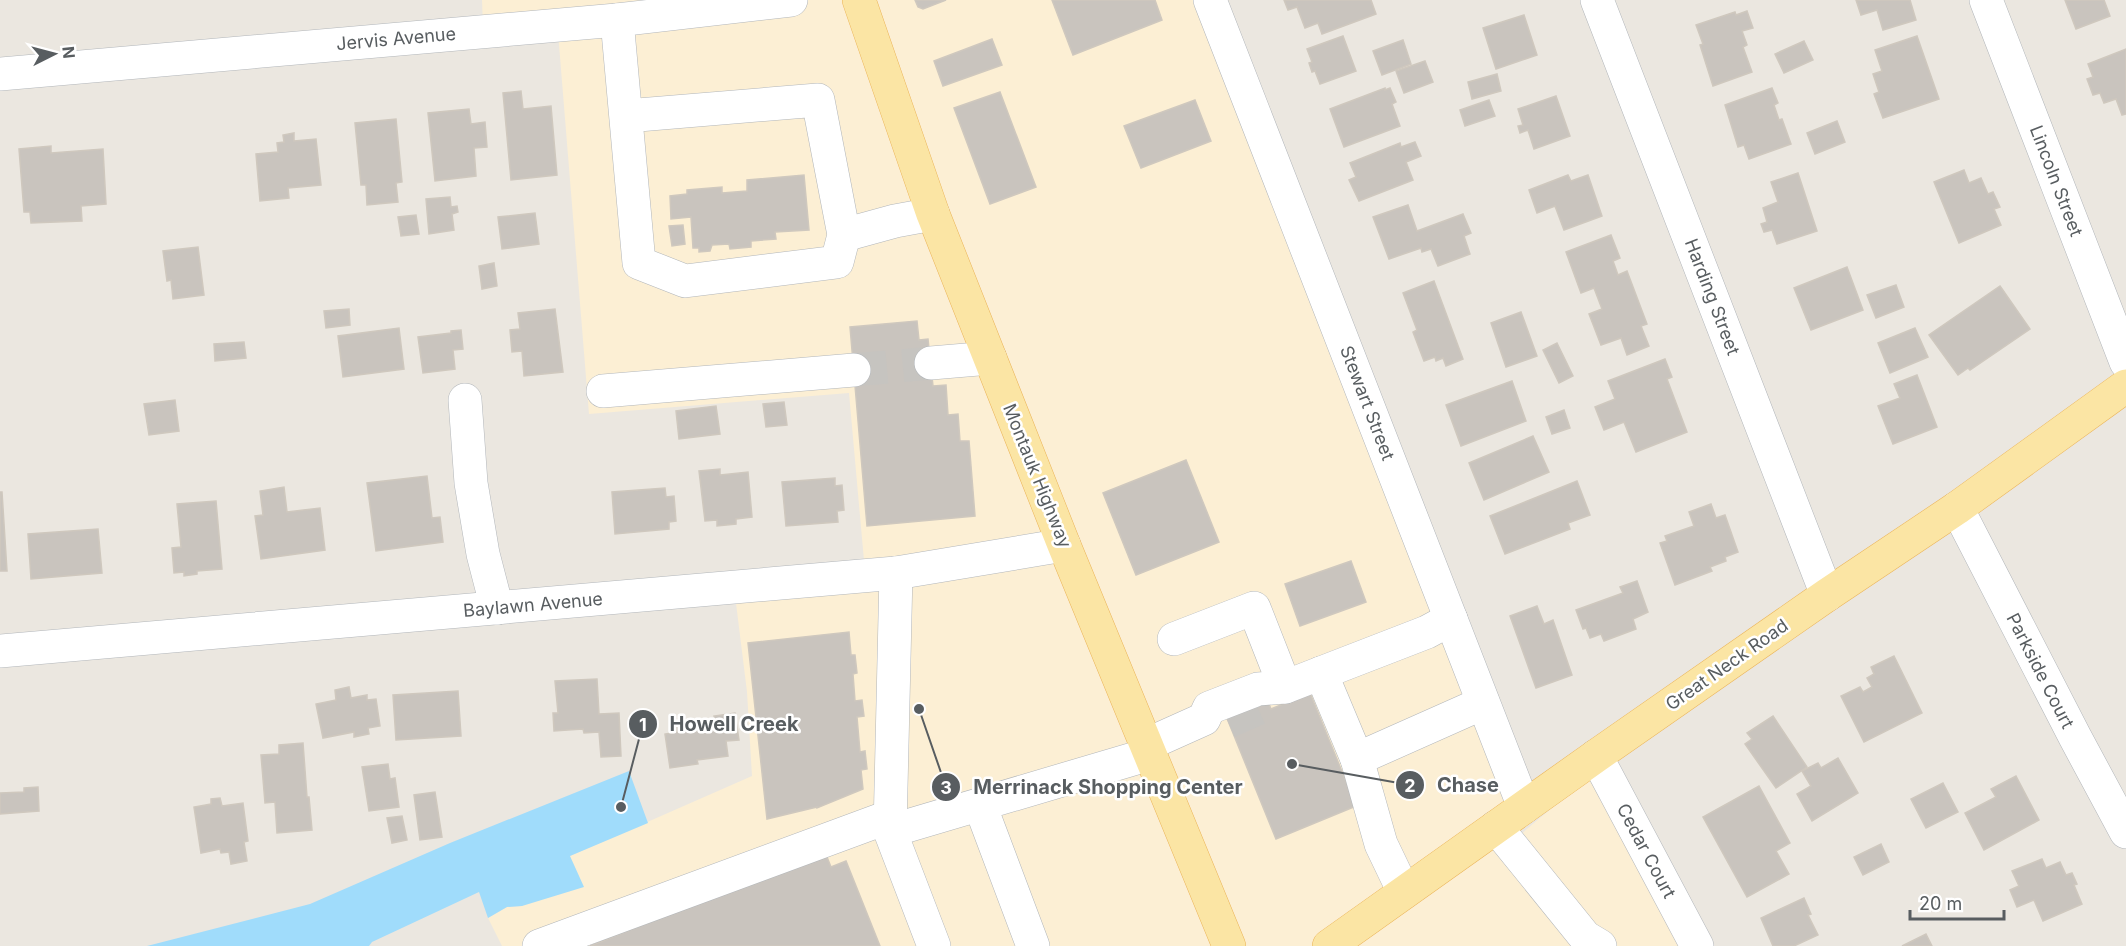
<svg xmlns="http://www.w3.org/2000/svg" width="2126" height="946" font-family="Inter,sans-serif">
  <rect width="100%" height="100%" fill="#ebe7e0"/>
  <path fill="#fcefd4" d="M482 0H1196L1520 835 1592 774 1684 946H502L488 918 507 907 522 906 570 856 752 776 747 692 735 595 866 583 849 393 589 414 557 20 483 27Z"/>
  <path fill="#a0dcfb" d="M629 771 648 823 570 856 584 887 522 906 507 907 488 918 479 892 372 942 369 946H147L310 904 450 843Z"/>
  <g fill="#c9c4be" stroke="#cfc8be" stroke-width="1.5">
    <path d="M915 0H946L923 9 918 7Z"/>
    <path d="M1052 0H1155L1162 20 1073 55Z"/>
    <path d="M1284 0H1371L1376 14 1322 34 1318 23 1305 28 1297 7 1288 10Z"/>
    <path d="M1856 0H1910L1916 20 1883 30 1877 10 1861 15Z"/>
    <path d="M2065 0H2104L2110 16 2076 29Z"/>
    <path d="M1747 11 1753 28 1742 31 1747 45 1743 47 1752 72 1713 86 1700 45 1703 44 1696 25 1735 12 1736 15Z"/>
    <path d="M1524 15 1537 55 1496 69 1483 28Z"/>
    <path d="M1343 36 1356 71 1320 84 1315 71 1312 72 1309 63 1312 62 1307 49Z"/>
    <path d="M1917 36 1939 99 1883 118 1874 94 1879 92 1873 74 1882 71 1875 50Z"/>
    <path d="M992 39 1002 65 943 86 934 61Z"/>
    <path d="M1403 40 1411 64 1382 75 1373 51Z"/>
    <path d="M1804 41 1813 60 1784 73 1775 54Z"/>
    <path d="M2126 49V114L2122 115 2116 99 2104 103 2100 93 2093 95 2087 79 2093 77 2088 64Z"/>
    <path d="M1425 61 1433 82 1404 93 1396 71Z"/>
    <path d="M1497 74 1501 91 1472 99 1468 82Z"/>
    <path d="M1385 88V90L1390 88 1396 102 1392 104 1400 126 1344 147 1330 109Z"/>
    <path d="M1772 88 1778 103 1774 105 1779 120 1782 119 1791 144 1749 159 1744 145 1738 147 1725 105Z"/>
    <path d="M521 91 523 109 551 106 557 175 511 180 503 93Z"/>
    <path d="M1000 92 1036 187 990 204 954 108Z"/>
    <path d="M1556 96 1570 136 1534 149 1528 130 1520 133 1518 126 1523 125 1518 109Z"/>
    <path d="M1195 100 1211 141 1141 168 1124 126Z"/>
    <path d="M1489 100 1495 116 1465 126 1460 110Z"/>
    <path d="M469 109 471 124 485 122 487 147 474 148 476 176 435 181 428 113Z"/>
    <path d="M396 119 402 182 396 183 398 202 367 205 366 185H361L355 123Z"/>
    <path d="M1837 121 1845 142 1815 154 1807 133Z"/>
    <path d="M294 133V141L316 139 321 185 288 188 289 198 260 201 256 154 278 152 277 143 284 142 283 135Z"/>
    <path d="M1415 142 1421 156 1406 162 1413 180 1359 201 1349 180 1356 177 1350 163 1400 143 1401 147Z"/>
    <path d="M51 146V153L103 149 106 204 81 206 82 221 31 223 30 212H24L19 149Z"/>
    <path d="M1964 170 1969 183 1981 178 1988 194 1993 192 2000 207 1994 209 2001 225 1959 243 1934 182Z"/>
    <path d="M1798 173 1817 231 1777 244 1772 230 1764 232 1761 224 1767 222 1763 208 1778 202 1771 182Z"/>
    <path d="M804 175 809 230 775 232 776 239 751 241V247L730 249 729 244 712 245 710 251 699 252V248H693L691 217 671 219 670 196 687 194V190L722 187V193L747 191V180Z"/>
    <path d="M1568 175 1571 181 1588 175 1602 216 1564 230 1555 206 1537 213 1529 190Z"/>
    <path d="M450 197 451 207 457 206 458 212 452 214 454 230 429 234 426 199Z"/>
    <path d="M1408 205 1417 231 1463 214 1471 233 1464 236 1470 254 1438 266 1431 249 1422 252 1421 248 1389 259 1373 217Z"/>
    <path d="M535 213 539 244 502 249 498 217Z"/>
    <path d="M416 215 419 234 401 236 398 217Z"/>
    <path d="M683 225 685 244 672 246 669 226Z"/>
    <path d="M1611 235 1620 258 1613 261 1618 275 1627 271 1647 324 1641 326 1649 346 1627 355 1621 338 1601 345 1589 314 1602 309 1594 288 1581 293 1566 252Z"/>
    <path d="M198 247 204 295 173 299 171 280 167 281 163 251Z"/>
    <path d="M494 263 497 286 482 289 479 266Z"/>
    <path d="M1847 267 1863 310 1811 330 1794 288Z"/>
    <path d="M1434 281 1463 359 1446 366 1443 358 1436 361 1435 357 1424 361 1413 332 1417 330 1403 293Z"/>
    <path d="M1896 285 1904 307 1876 318 1867 295Z"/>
    <path d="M2000 286 2030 329 1970 370 1968 368 1958 375 1929 335Z"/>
    <path d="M349 309 350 325 326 328 324 311Z"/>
    <path d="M555 309 563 372 524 376 522 351 512 352 510 330 520 329 518 313Z"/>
    <path d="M1521 312 1537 356 1506 367 1491 323Z"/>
    <path d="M917 321 919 340 928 339 933 386 946 385 948 415 958 414 960 441H969L975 516 867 526 850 327Z"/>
    <path d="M399 328 404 369 343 377 338 336Z"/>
    <path d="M1915 328 1928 357 1890 373 1878 343Z"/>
    <path d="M461 330 463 349 453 350 455 369 423 373 418 337 451 333V331Z"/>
    <path d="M244 342 246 358 215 361 214 344Z"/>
    <path d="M1557 343 1573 376 1559 383 1543 350Z"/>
    <path d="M1665 359 1672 377 1667 379 1687 432 1636 452 1624 422 1604 430 1595 407 1615 399 1608 381Z"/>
    <path d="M1917 375 1937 427 1893 444 1878 406 1900 398 1894 384Z"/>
    <path d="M1512 381 1526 421 1461 446 1446 405Z"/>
    <path d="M175 400 179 431 149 435 144 404Z"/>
    <path d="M784 402 787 425 766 427 763 404Z"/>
    <path d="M716 406 720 434 679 439 676 411Z"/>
    <path d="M1564 410 1570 428 1552 434 1546 417Z"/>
    <path d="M1533 436 1549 472 1484 500 1469 463Z"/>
    <path d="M1186 460 1219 542 1136 575 1103 493Z"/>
    <path d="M720 469V475L748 472 752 517 736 519V524L717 526V520L705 521 699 471Z"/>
    <path d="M427 476 432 518 440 517 443 542 376 551 367 483Z"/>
    <path d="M835 478V486L842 485 844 510 837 511 838 522 786 526 782 482Z"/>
    <path d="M1577 481 1590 515 1568 523 1570 529 1505 554 1490 516Z"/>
    <path d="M284 487 287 512 320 508 325 550 261 559 255 516 263 515 260 491Z"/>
    <path d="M665 488 666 497 674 496 676 521 669 522V529L615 534 612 492Z"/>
    <path d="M0 492H2L7 571H0Z"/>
    <path d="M216 501 222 569 197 571V574L184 576V572L174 573 172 548 181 547 177 504Z"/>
    <path d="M1711 504 1716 518 1725 515 1738 552 1725 557 1726 561 1710 567 1712 571 1675 585 1660 543 1667 541 1665 536 1694 526 1689 512Z"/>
    <path d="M98 529 102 573 31 579 28 534Z"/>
    <path d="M1351 561 1366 602 1300 626 1285 584Z"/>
    <path d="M1637 581 1648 612 1633 619 1636 629 1604 641 1601 634 1590 638 1586 628 1583 629 1576 610 1623 593 1620 587Z"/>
    <path d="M1537 606 1544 624 1553 620 1572 675 1536 688 1510 616Z"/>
    <path d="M849 632 851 655H855L857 673 853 674 855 701 862 700 864 716 857 717 860 752 865 751 867 769 861 770 863 789 817 808V807L767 819 748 643Z"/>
    <path d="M1894 656 1922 713 1864 742 1841 696 1860 687 1863 692 1872 687 1867 678 1874 674 1871 667Z"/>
    <path d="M597 679 599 714 619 713 621 756 601 757 599 732 584 733 583 729 554 731 553 713H558L555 681Z"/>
    <path d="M349 687 351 698 367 695V700L376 699 380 726 368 728 369 734 354 737V732L323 738 316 704 336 700 335 690Z"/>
    <path d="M458 691 461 736 396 740 393 695Z"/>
    <path d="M1310 693 1356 806 1276 839 1224 711 1265 694 1271 709Z"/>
    <path d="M735 713 739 740 726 741 728 756 697 760 698 764 670 768 665 734 677 732 676 725 715 719 714 716Z"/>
    <path d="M1773 716 1807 767 1776 788 1745 744 1752 739 1747 733Z"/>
    <path d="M303 743 307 797H309L312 830 277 833 275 802 265 803 261 755 279 754V745Z"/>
    <path d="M1838 758 1858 793 1812 821 1797 794 1811 786 1802 771 1818 763 1821 768Z"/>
    <path d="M388 764 390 779 395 778 399 807 369 811 362 767Z"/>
    <path d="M2016 776 2039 820 1984 850 1965 813 1996 797 1991 789Z"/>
    <path d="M1943 783 1958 812 1926 828 1911 799Z"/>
    <path d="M1759 786 1790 843 1776 851 1789 874 1747 897 1703 817Z"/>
    <path d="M38 787 39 811 0 814V793L24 792V788Z"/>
    <path d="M435 792 442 837 420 840 414 795Z"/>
    <path d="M220 798 222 806 243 803 248 841 244 842 247 861 231 864 229 852 221 853 220 849 201 853 194 807 211 804V799Z"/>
    <path d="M402 816 407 840 392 843 387 818Z"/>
    <path d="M1881 844 1889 862 1863 875 1854 857Z"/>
    <path d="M825 852 831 867 846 861 880 946H590Z"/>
    <path d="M2042 859 2046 868 2060 862 2066 875 2072 873 2077 884 2074 885 2082 904 2043 921 2034 900 2017 907 2010 890 2019 886 2012 871Z"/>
    <path d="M1804 898 1811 914 1808 915 1818 935 1794 946H1773L1761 918Z"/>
    <path d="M1926 934 1932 946H1902Z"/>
  </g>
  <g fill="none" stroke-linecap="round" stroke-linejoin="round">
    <g stroke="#c6c4c0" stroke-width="33" stroke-dasharray="33 16" stroke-linecap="butt">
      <path d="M854 370 931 363"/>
      <path d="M1228 722 1269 704"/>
    </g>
    <defs>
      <g id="minor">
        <path d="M1210 0 1524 807"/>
        <path d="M1597 0 1827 595"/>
        <path d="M1986 0 2126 362"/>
        <path d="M617 20 639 263 685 281 837 262 844 235 818 100 626 116"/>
        <path d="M0 74 617 20 791 0"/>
        <path d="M844 235 895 221 933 214"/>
        <path d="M931 363 990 358"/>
        <path d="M603 391 854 370"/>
        <path d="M465 400 471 483 483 554 497 608"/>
        <path d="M1957 508 2075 737 2126 832"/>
        <path d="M896 573 890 831 1150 754"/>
        <path d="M1174 639 1254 608 1285 687"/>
        <path d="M0 651 896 573 1064 545"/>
        <path d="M1146 745 1204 719 1209 708 1258 689 1285 687 1321 673"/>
        <path d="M1596 756 1697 946"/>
        <path d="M1357 759 1483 703"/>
        <path d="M980 805 1033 946"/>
        <path d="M1496 827 1585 937 1600 946"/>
        <path d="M890 831 934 946"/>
        <path d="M1404 892 1381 844 1357 759 1321 673 1427 632 1451 619"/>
        <path d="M539 946 891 816"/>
      </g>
      <g id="major">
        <path d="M859 0 933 214 1064 545 1229 946"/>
        <path d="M1329 946 1596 756 1827 595 1957 508 2126 386"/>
      </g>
    </defs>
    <use href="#minor" stroke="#b2b6ba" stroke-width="34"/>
    <use href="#major" stroke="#ebb459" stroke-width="34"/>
    <use href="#minor" stroke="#fff" stroke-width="33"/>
    <use href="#major" stroke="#fbe5a4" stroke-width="33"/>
  </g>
  <g text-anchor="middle" stroke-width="5" stroke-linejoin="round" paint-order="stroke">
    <g font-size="18" fill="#585d60" stroke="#fff">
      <text transform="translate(396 39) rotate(-5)" y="6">Jervis Avenue</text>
      <text transform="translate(2056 181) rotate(69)" y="6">Lincoln Street</text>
      <text transform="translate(1712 297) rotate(69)" y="6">Harding Street</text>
      <text transform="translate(1367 403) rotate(69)" y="6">Stewart Street</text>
      <text transform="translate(1037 476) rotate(68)" y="6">Montauk Highway</text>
      <text transform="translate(533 605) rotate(-5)" y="6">Baylawn Avenue</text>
      <text transform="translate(1727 665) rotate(-35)" y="6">Great Neck Road</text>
      <text transform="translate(2040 671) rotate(63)" y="6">Parkside Court</text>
      <text transform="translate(1646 851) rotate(62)" y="6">Cedar Court</text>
    </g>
  </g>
  <path fill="none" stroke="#585d60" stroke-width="2" d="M621 807L643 724M1292 764L1410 785M919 709L946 787"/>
  <g fill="#585d60" stroke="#fff" stroke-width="2">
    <circle cx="621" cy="807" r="6"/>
    <circle cx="1292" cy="764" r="6"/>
    <circle cx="919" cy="709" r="6"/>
    <circle cx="643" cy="724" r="15"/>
    <circle cx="1410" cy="785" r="15"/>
    <circle cx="946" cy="787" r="15"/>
  </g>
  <g font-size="18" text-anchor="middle" font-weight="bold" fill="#fff">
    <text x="643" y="731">1</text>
    <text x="1410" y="792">2</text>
    <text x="946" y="794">3</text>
  </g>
  <g font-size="20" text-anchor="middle" font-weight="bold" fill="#585d60" stroke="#fff" stroke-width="5" stroke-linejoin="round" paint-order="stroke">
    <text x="734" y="731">Howell Creek</text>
    <text x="1468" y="792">Chase</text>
    <text x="1108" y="794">Merrinack Shopping Center</text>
  </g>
  <g transform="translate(54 54) rotate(84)" stroke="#ffffff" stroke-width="4.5" paint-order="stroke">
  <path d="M0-4.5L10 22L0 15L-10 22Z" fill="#585d60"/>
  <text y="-9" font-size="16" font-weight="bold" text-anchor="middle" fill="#585d60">N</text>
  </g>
  <path d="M1910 910v9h94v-9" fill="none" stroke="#585d60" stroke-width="3"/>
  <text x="1919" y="910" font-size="18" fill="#585d60" stroke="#ffffff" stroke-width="4.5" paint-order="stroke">20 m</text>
</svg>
